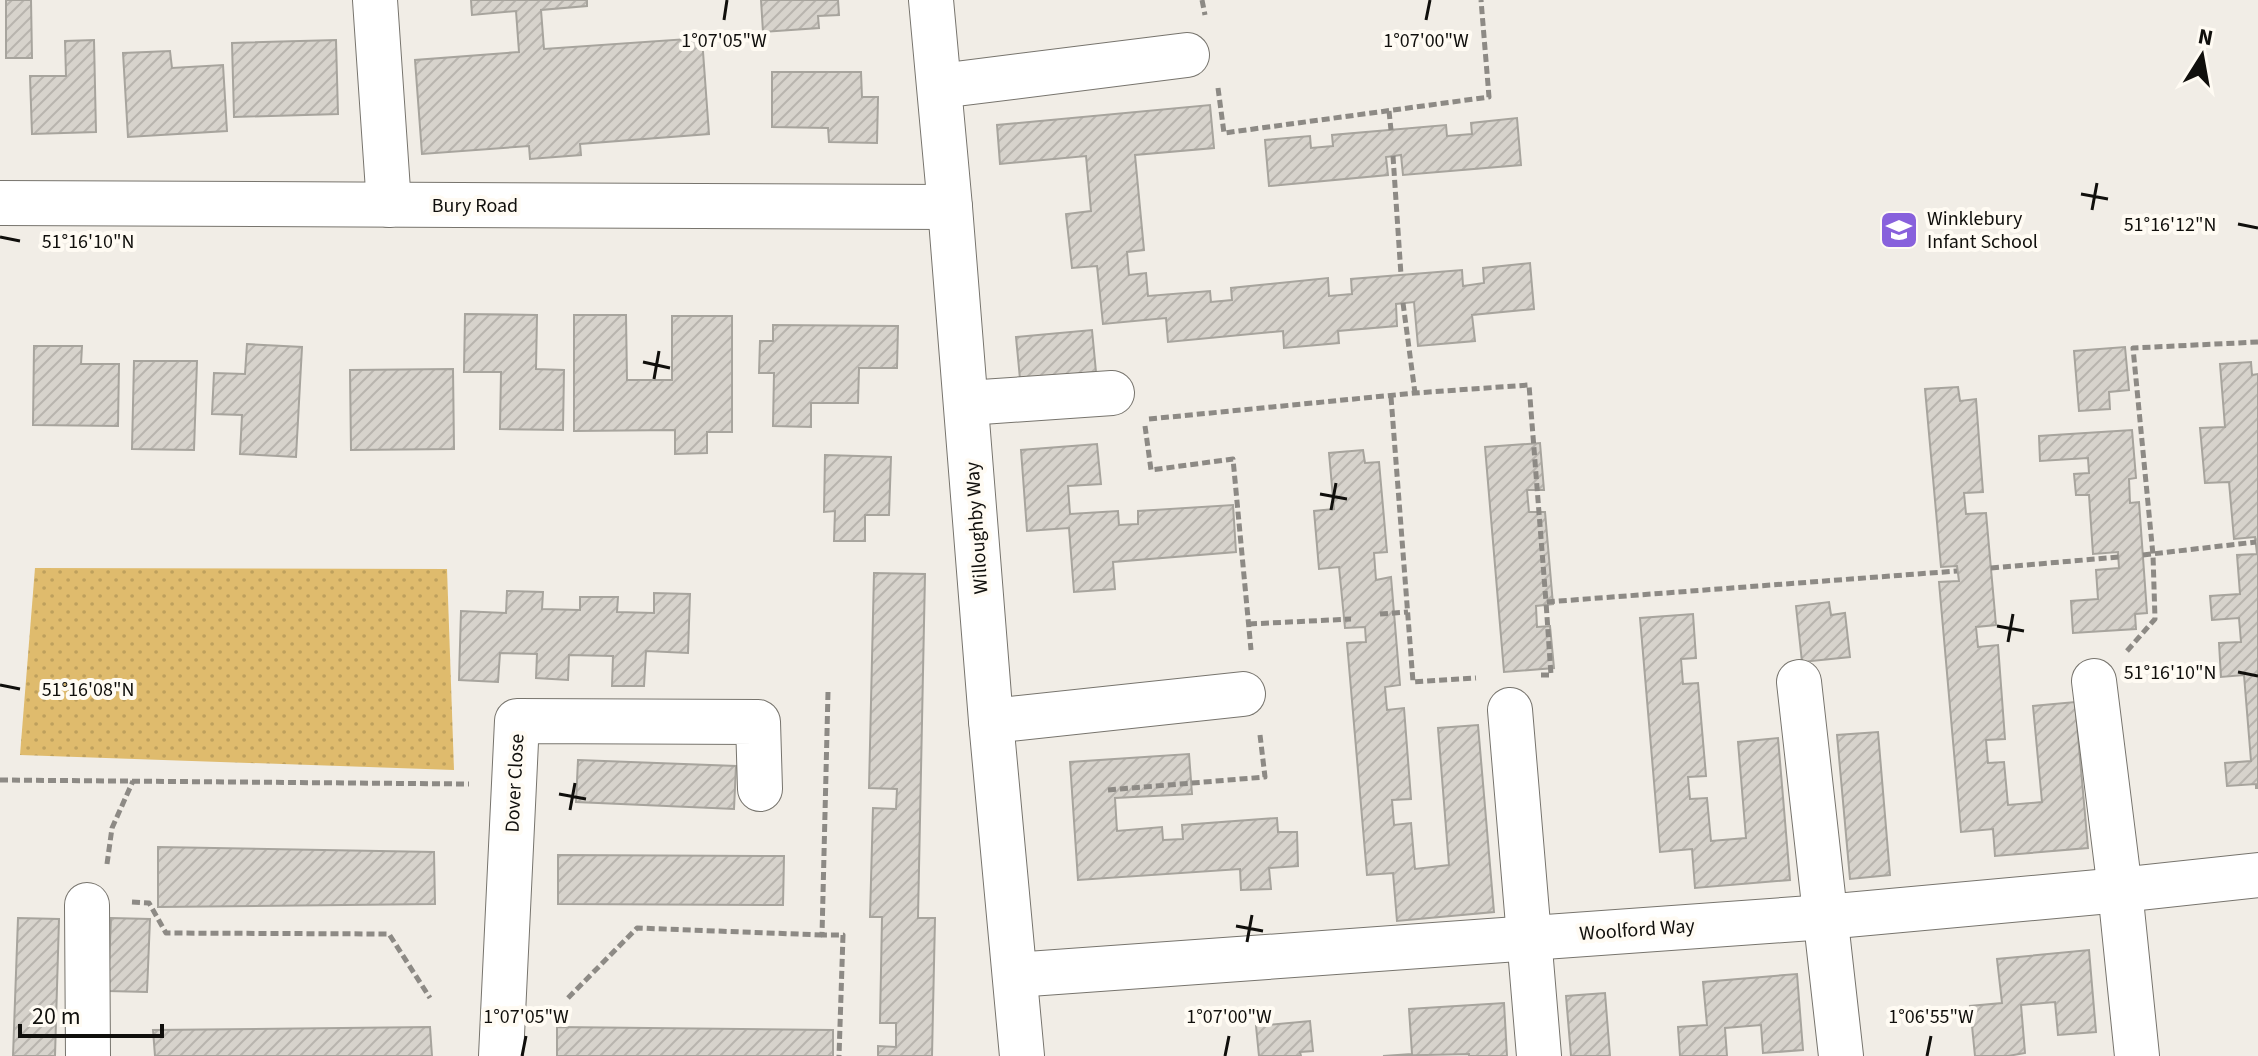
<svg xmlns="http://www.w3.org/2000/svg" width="2258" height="1056" font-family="'Source Sans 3',sans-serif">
  <defs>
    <pattern id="garden-dots" width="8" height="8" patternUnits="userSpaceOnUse" patternTransform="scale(2)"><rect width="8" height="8" fill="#dfbb6d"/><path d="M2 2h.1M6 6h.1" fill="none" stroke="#bea05d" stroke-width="1.8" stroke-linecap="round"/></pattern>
    <pattern id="building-hatch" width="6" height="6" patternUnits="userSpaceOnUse" patternTransform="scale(2)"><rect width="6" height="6" fill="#d7d3cc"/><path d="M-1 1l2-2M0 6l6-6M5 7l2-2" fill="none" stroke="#b8b4ae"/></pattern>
  </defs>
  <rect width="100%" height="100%" fill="#f1ede6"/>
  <path fill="url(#garden-dots)" d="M35 568 447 569 454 770 20 755Z"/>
  <g fill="url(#building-hatch)" stroke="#a7a49d" stroke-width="2">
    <path d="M6 0H31L32 58H6Z"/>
    <path d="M471 0H587V6L541 10 544 49 702 38 709 134 580 144 581 155 530 159 529 146 422 154 415 60 519 52 516 11 472 15Z"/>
    <path d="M761 0H838L839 15 818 16 819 28 763 32Z"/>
    <path d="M94 40 96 132 32 134 30 76H66L65 41Z"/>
    <path d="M336 40 338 114 234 117 232 43Z"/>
    <path d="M170 51 172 68 223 65 227 131 128 137 123 53Z"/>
    <path d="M772 72H861L862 97H878L877 143 829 142 828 128 772 127Z"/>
    <path d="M1210 105 1214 148 1135 155 1144 250 1127 252 1129 275 1146 273 1148 296 1210 291 1211 302 1232 300 1231 288 1328 278 1329 296 1352 294 1351 279 1462 270 1463 286 1484 283 1483 268 1530 263 1534 309 1472 315 1475 341 1418 346 1414 302 1396 304 1397 326 1338 331 1339 343 1284 348 1283 331 1168 342 1166 318 1103 324 1097 266 1072 268 1066 214 1091 211 1086 156 1000 164 997 125Z"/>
    <path d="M1517 118 1521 165 1403 175 1401 155 1386 157 1388 175 1269 186 1265 140 1310 136 1311 148 1333 146 1332 135 1446 125 1447 136 1472 134 1471 123Z"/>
    <path d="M465 314 537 315 536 369 564 370 563 430 500 429 501 372H464Z"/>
    <path d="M574 315H626L627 380H672V316H732V432H707V453L675 454V430L574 431Z"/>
    <path d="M773 325 898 326 897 368H859L858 403H811V427L773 426 774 373H759L760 341H773Z"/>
    <path d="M1092 330 1096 372 1020 379 1016 337Z"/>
    <path d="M247 344 302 347 296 457 240 454 242 415 212 414 214 373 245 374Z"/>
    <path d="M34 346H82L81 364H119L118 426 33 425Z"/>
    <path d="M2125 347 2129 390 2109 392 2110 409 2079 411 2074 351Z"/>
    <path d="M134 361H197L194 450 132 449Z"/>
    <path d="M2251 362 2252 375 2258 374V788H2256V784L2227 786 2225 763 2251 761 2244 675 2221 677 2219 643 2241 642 2239 618 2212 620 2210 596 2240 594 2237 555 2257 554 2255 537 2234 539 2229 482 2205 483 2200 428 2225 427 2220 364Z"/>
    <path d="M453 369 454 449 351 450 350 370Z"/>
    <path d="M1958 387 1960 401 1976 399 1983 492 1964 493 1966 514 1986 513 1996 625 1976 627 1978 647 1998 645 2005 739 1986 740 1988 763 2004 762 2008 805 2042 802 2033 706 2075 702 2088 848 1995 856 1993 829 1961 832 1939 582 1959 581 1957 566 1941 567 1925 389Z"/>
    <path d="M2132 430 2136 478 2129 479 2130 503 2139 502 2147 613 2135 614 2136 629 2073 633 2071 601 2098 599 2096 570 2119 568 2118 552 2093 554 2089 495H2076L2074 474 2089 473 2088 458 2040 461 2039 436Z"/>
    <path d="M1540 443 1544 490H1527L1529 512H1545L1553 604 1536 606 1537 627 1550 626 1554 668 1504 672 1485 447Z"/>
    <path d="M1097 444 1101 484 1068 486 1070 514 1118 511 1119 525 1138 524V511L1233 505 1236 552 1113 562 1115 589 1074 592 1069 528 1027 531 1021 450Z"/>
    <path d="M1363 450 1365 463 1379 462 1387 552 1374 553 1376 580 1391 577 1400 685 1385 687 1387 710 1404 708 1411 799 1392 800 1394 825 1411 823 1415 869 1449 865 1438 728 1478 725 1494 912 1397 921 1393 873 1367 875 1347 643 1366 642 1365 627 1345 628 1339 567 1319 569 1314 511 1334 509 1329 453Z"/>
    <path d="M825 455 891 457 889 515H865V541H834L835 511 824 512Z"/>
    <path d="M874 573 925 574 918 918H935L932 1056H878V1046L896 1047V1023H880L882 917H870L873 808 896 809 897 789 869 788Z"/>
    <path d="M507 591 543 592 542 609 580 610V597H618L617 612 654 613V593L690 594 688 653 646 651 644 686H612L613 656 569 655 568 680 536 678 537 654 500 653 498 682 459 680 461 611 506 613Z"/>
    <path d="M1829 602 1831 615 1845 613 1850 657 1802 662 1796 606Z"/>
    <path d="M1693 614 1696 658 1681 659 1683 684 1698 683 1706 776 1688 777 1690 799 1707 798 1711 841 1746 838 1738 742 1778 738 1790 880 1695 888 1692 849 1660 852 1640 618Z"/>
    <path d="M1878 732 1890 875 1850 879 1837 735Z"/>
    <path d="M1189 754 1192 794 1115 798 1117 831 1162 827 1163 840 1183 839 1182 825 1277 818 1278 832H1297L1298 866 1269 868 1271 889 1241 890 1240 869 1078 880 1070 762Z"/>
    <path d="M578 760 736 766 734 809 576 802Z"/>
    <path d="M158 847 434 852 435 904 158 907Z"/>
    <path d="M558 855 784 856 783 905 558 904Z"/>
    <path d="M18 918 59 919 55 1056H13Z"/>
    <path d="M111 918 150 919 147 992 108 991Z"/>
    <path d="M2089 950 2096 1032 2058 1035 2055 1002 2021 1005 2025 1053 2008 1056H1975L1970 1006 2002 1003 1997 959Z"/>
    <path d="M1797 974 1803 1050 1763 1053 1761 1025 1725 1028 1727 1056H1680L1678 1027 1707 1025 1703 982Z"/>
    <path d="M1605 993 1610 1056H1571L1566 996Z"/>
    <path d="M1504 1003 1507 1056H1469V1054L1383 1056 1412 1054 1409 1009Z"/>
    <path d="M1310 1021 1313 1051 1300 1052 1301 1056H1259L1256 1026Z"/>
    <path d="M430 1027 432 1056H155L153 1030Z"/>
    <path d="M557 1027 833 1030V1056H557Z"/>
  </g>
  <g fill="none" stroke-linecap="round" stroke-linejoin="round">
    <defs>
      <g id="minor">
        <path d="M375 0 389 205"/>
        <path d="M931 0 950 207 991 721 1022 1056"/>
        <path d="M940 86 1187 55"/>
        <path d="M0 203 950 207"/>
        <path d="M967 403 1112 393"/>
        <path d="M2094 681 2120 890 2137 1056"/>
        <path d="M1799 682 1841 1056"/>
        <path d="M1510 710 1539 1056"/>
        <path d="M991 721 1243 694"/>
        <path d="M87 905 88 1056"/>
        <path d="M1015 975 1825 917 2120 890 2258 875"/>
        <path d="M501 1056 517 721 758 722 760 789"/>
      </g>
    </defs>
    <use href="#minor" stroke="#77746d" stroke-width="46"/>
    <g stroke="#8d8a85" stroke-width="5" stroke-dasharray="8 4" stroke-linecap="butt">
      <path d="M1202 0 1205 15"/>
      <path d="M1218 88 1224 133 1489 97 1481 0"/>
      <path d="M1389 111 1391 130"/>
      <path d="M1393 156 1401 275"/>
      <path d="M1403 303 1415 393"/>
      <path d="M1391 397 1413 682 1476 678"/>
      <path d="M1149 419 1415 393 1529 385 1546 602"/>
      <path d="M1145 426 1151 470 1233 459 1251 650"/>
      <path d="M2143 555 2256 542"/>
      <path d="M1991 568 2119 557"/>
      <path d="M1380 614 1408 612"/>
      <path d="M1249 624 1351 619"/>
      <path d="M2127 651 2155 619 2153 555 2133 348 2258 342"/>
      <path d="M1541 675H1551L1546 602 1957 571"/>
      <path d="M828 692 822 935H843L839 1056"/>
      <path d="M0 780 469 784"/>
      <path d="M1108 790 1265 777 1260 735"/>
      <path d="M107 864 112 828 133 781"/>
      <path d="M132 902 149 903 166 933 389 934 430 998"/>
      <path d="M568 998 637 928 822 935"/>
    </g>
    <use href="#minor" stroke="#fff" stroke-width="44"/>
  </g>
  <path fill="none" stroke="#100f0c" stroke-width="3" d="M724 20 727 0M1426 20 1430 0M2081 194 2108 199M2092 210 2097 183M2238 224 2258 228M0 237 20 241M643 362 670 368M654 379 659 351M1320 494 1347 499M1331 510 1336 483M1997 626 2024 631M2008 642 2013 614M2238 672 2258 676M0 685 20 689M559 794 586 799M570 810 575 783M1236 926 1263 931M1247 942 1252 915M522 1056 526 1036M1225 1056 1229 1036M1927 1056 1931 1036"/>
  <defs>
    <symbol id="school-square" viewBox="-11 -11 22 22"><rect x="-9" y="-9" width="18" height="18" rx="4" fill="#8861dc" stroke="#fffbf3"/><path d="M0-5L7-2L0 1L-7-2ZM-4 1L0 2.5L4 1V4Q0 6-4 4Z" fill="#fff"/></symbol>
  </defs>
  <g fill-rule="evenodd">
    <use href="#school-square" x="1877" y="208" width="44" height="44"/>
  </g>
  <g text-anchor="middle" stroke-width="8" stroke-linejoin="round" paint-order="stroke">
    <g font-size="20" fill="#100f0c" stroke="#fffbf3">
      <text x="475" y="212">Bury Road</text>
      <text transform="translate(976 528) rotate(-94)" y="7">Willoughby Way</text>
      <text transform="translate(514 783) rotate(-87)" y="7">Dover Close</text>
      <text transform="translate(1637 929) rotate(-4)" y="7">Woolford Way</text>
    </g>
    <g font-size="20" fill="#100f0c" stroke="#fffbf3" text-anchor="start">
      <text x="1927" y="225">Winklebury<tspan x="1927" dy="23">Infant School</tspan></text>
    </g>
  </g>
  <g font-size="20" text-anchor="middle" fill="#100f0c" stroke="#fffbf3" stroke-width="8" stroke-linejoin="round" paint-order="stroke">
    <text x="724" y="47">1°07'05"W</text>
    <text x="1426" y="47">1°07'00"W</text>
    <text x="2170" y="231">51°16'12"N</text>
    <text x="88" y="248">51°16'10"N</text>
    <text x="2170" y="679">51°16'10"N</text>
    <text x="88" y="696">51°16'08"N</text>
    <text x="526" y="1023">1°07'05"W</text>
    <text x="1229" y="1023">1°07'00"W</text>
    <text x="1931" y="1023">1°06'55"W</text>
  </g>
  <g transform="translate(2202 56) rotate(11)" stroke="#fffbf3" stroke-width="6" paint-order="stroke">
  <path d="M0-6L14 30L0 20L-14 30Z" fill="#100f0c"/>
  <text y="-12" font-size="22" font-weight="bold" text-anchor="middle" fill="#100f0c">N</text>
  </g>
  <path d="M20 1024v12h142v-12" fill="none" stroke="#100f0c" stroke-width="4"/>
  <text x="32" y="1024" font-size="24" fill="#100f0c" stroke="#fffbf3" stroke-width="6" paint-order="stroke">20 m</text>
</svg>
